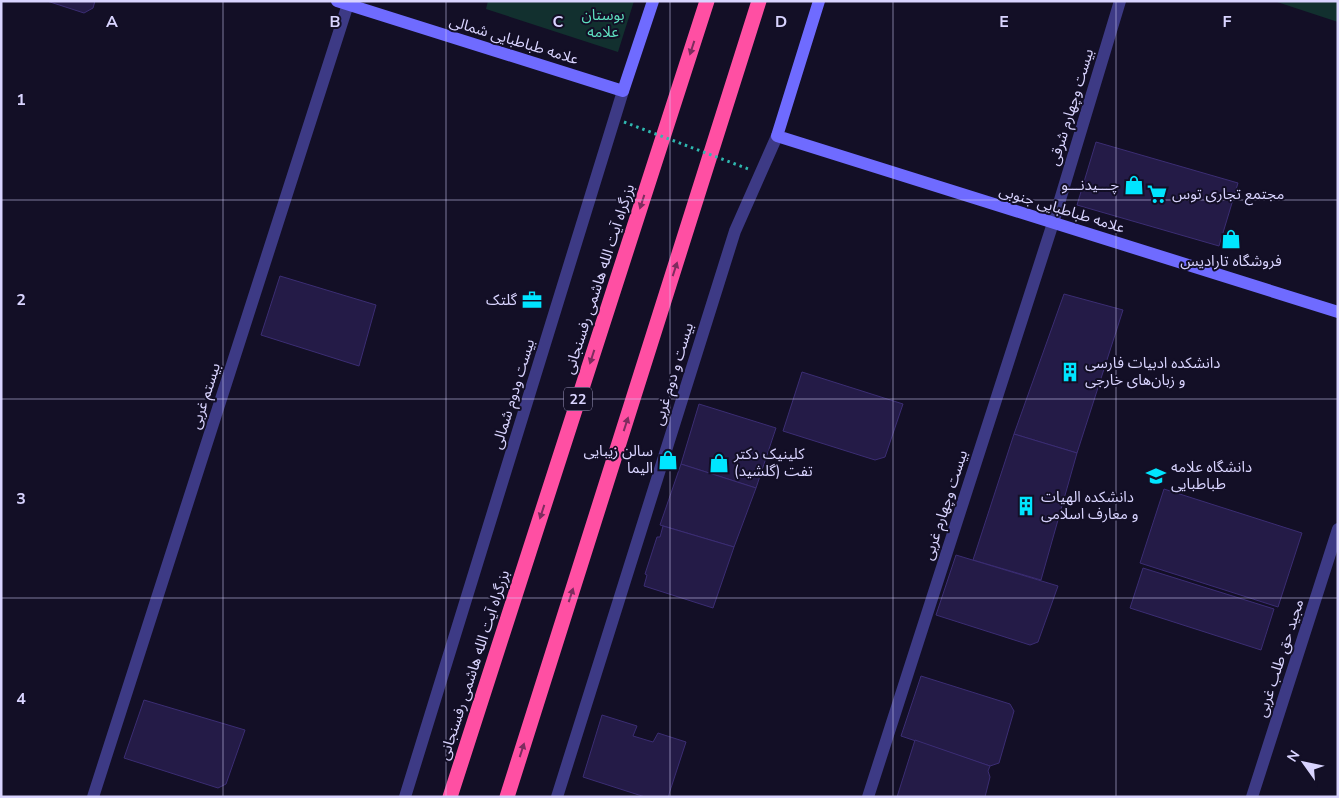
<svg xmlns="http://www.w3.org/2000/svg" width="1339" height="798" font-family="'Nunito Sans','Noto Sans Arabic',sans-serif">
  <rect width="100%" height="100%" fill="#130f26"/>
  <g fill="#12302f">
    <path d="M488 1H634L618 52 486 9Z"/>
    <path d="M1274 1H1338V22Z"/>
  </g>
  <g fill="#241b47" stroke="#3b2d73">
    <path d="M47 1H95L93 8 84 13Z"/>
    <path d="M1096 142 1238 183 1219 246 1077 205Z"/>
    <path d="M280 276 376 305 359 366 261 335Z"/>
    <path d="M1064 294 1123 310 1077 453 1014 434Z"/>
    <path d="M802 372 903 404 885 457 875 460 783 431Z"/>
    <path d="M699 404 776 428 756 488 681 464Z"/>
    <path d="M1014 434 1077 453 1041 580 973 560Z"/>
    <path d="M681 464 756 488 734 547 660 525Z"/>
    <path d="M1164 489 1302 533 1278 607 1140 563Z"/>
    <path d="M663 526 734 547 713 608 644 586 647 575 645 574 657 537H660Z"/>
    <path d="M956 555 1058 586 1038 642 1030 645 936 615Z"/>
    <path d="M1143 568 1274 609 1261 650 1130 608Z"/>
    <path d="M921 676 1010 704 1014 711 999 763 990 766 901 736Z"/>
    <path d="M144 700 245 730 226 784 218 788 124 758Z"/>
    <path d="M602 715 637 726 633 736 653 742 658 733 686 742 668 797H645L583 777Z"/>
    <path d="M915 740 990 766 988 771 990 777 985 797H897Z"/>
  </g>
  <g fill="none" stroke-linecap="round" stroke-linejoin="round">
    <g stroke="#3d3a85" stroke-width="12">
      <path d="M93 797 349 1"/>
      <path d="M405 797 623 91"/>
      <path d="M557 797 735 231 777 136"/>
      <path d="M868 797 1053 223 1120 1"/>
      <path d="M1252 797 1338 529"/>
    </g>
    <g stroke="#6f6bff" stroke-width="12">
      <path d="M337 1 623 91 653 1"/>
      <path d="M819 1 777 136 1338 312"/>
    </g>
    <g stroke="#ff4fa3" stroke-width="15">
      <path d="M450 797 707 1"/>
      <path d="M507 797 759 1"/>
    </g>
    <path stroke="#2fb8b0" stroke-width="3" stroke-dasharray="2.5 4" stroke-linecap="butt" d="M624 122 751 170"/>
  </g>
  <defs><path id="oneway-solid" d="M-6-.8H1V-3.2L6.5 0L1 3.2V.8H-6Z" transform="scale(1.25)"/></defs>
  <g fill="#7d2c5e">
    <use href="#oneway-solid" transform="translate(692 48) rotate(108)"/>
    <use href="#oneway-solid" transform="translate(642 202) rotate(108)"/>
    <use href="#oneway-solid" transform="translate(675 269) rotate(-72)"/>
    <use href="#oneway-solid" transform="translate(592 357) rotate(108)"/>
    <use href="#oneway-solid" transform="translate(626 424) rotate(-72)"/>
    <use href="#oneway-solid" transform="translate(542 512) rotate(108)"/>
    <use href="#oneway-solid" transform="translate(571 595) rotate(-72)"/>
    <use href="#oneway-solid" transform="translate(522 750) rotate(-72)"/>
  </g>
  <path fill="none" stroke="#d9d4ff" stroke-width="1" stroke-opacity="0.55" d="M223 1V797M446 1V797M670 1V797M893 1V797M1116 1V797M1 200H1338M1 399H1338M1 598H1338"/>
  <defs>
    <symbol id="shop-bare" viewBox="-9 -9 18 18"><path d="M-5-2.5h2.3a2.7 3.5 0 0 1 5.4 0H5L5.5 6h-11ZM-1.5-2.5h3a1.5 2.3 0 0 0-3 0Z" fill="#00e5ff" stroke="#130f26" stroke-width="2.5" paint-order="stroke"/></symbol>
    <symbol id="supermarket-bare" viewBox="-9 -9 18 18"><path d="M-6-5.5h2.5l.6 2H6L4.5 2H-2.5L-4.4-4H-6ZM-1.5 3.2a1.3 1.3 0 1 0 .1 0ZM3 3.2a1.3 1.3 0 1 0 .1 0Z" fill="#00e5ff" stroke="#130f26" stroke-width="2.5" paint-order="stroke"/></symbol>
    <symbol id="office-bare" viewBox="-9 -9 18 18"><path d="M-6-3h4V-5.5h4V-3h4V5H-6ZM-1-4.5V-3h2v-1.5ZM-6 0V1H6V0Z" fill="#00e5ff" stroke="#130f26" stroke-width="2.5" paint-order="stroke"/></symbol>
    <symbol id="building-bare" viewBox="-9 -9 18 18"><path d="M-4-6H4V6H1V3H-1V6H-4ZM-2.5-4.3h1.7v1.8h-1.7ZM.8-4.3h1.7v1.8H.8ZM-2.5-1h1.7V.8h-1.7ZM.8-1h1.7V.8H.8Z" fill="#00e5ff" stroke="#130f26" stroke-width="2.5" paint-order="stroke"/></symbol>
    <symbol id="university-bare" viewBox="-9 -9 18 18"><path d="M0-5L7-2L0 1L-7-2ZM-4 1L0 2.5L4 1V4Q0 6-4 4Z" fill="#00e5ff" stroke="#130f26" stroke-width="2.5" paint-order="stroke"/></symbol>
  </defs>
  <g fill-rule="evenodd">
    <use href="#shop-bare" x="1120" y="171" width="28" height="28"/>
    <use href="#supermarket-bare" x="1143" y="180" width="28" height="28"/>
    <use href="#shop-bare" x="1217" y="225" width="28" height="28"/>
    <use href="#office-bare" x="518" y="286" width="28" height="28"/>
    <use href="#building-bare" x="1056" y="358" width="28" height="28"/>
    <use href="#shop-bare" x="654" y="446" width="28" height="28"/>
    <use href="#shop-bare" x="705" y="449" width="28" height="28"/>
    <use href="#university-bare" x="1142" y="462" width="28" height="28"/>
    <use href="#building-bare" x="1012" y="492" width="28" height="28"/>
  </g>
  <g text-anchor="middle" stroke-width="4" stroke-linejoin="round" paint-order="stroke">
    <rect fill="#130f26" stroke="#9e99be" stroke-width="1" x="564" y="387.5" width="28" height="23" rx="4"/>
    <g font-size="14" font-weight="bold" fill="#d9d4ff">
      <text x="578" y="404">22</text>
    </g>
    <g font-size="15" fill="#5fe0c0" stroke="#130f26">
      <text x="603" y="20">بوستان<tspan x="603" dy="17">علامه</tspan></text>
    </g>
    <g font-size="15" fill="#d9d4ff" stroke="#130f26">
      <text transform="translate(514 40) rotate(17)" y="5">علامه طباطبایی شمالی</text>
      <text transform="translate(1071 107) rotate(-73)" y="5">بیست وچهارم شرقی</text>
      <text transform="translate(1062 209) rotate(17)" y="5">علامه طباطبایی جنوبی</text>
      <text transform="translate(599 279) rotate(-72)" y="5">بزرگراه آیت الله هاشمی رفسنجانی</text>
      <text transform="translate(673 374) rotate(-73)" y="5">بیست و دوم غربی</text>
      <text transform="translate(513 394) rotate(-73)" y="5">بیست ودوم شمالی</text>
      <text transform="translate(205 396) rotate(-72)" y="5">بیستم غربی</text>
      <text transform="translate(945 505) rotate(-72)" y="5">بیست وچهارم غربی</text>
      <text transform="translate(1280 658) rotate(-72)" y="5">مجید حق طلب غربی</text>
      <text transform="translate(474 665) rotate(-72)" y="5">بزرگراه آیت الله هاشمی رفسنجانی</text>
    </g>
    <g font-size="15" fill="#d9d4ff" stroke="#130f26" text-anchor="start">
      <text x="1119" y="190" text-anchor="end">چـــیدنـــو</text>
      <text x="1172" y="199">مجتمع تجاری توس</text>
      <text x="1231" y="266" text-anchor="middle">فروشگاه تارادیس</text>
      <text x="517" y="305" text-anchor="end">گلتک</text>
      <text x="1085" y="368">دانشکده ادبیات فارسی<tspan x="1085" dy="17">و زبان‌های خارجی</tspan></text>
      <text x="653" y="456" text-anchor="end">سالن زیبایی<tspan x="653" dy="17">الیما</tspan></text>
      <text x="734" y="459">کلینیک دکتر<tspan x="734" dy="17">تفت (گلشید)</tspan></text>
      <text x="1171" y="472">دانشگاه علامه<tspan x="1171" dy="17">طباطبایی</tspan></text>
      <text x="1041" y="502">دانشکده الهیات<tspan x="1041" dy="17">و معارف اسلامی</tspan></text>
    </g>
  </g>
  <g font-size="16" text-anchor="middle" font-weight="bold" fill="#d9d4ff" stroke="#130f26" stroke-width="4" stroke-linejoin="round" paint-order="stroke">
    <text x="112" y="27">A</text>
    <text x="335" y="27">B</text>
    <text x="558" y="27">C</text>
    <text x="781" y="27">D</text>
    <text x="1004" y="27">E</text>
    <text x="1227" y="27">F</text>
    <text x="21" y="105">1</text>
    <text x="21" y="305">2</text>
    <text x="21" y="504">3</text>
    <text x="21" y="704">4</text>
  </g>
  <rect width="1339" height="798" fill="none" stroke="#d9d4ff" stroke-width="5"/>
  <g transform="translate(1304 763) rotate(303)" stroke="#130f26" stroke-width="4" paint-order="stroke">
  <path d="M0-4L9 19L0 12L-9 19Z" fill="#d9d4ff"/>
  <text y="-8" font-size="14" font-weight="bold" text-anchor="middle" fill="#d9d4ff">N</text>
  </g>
</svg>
